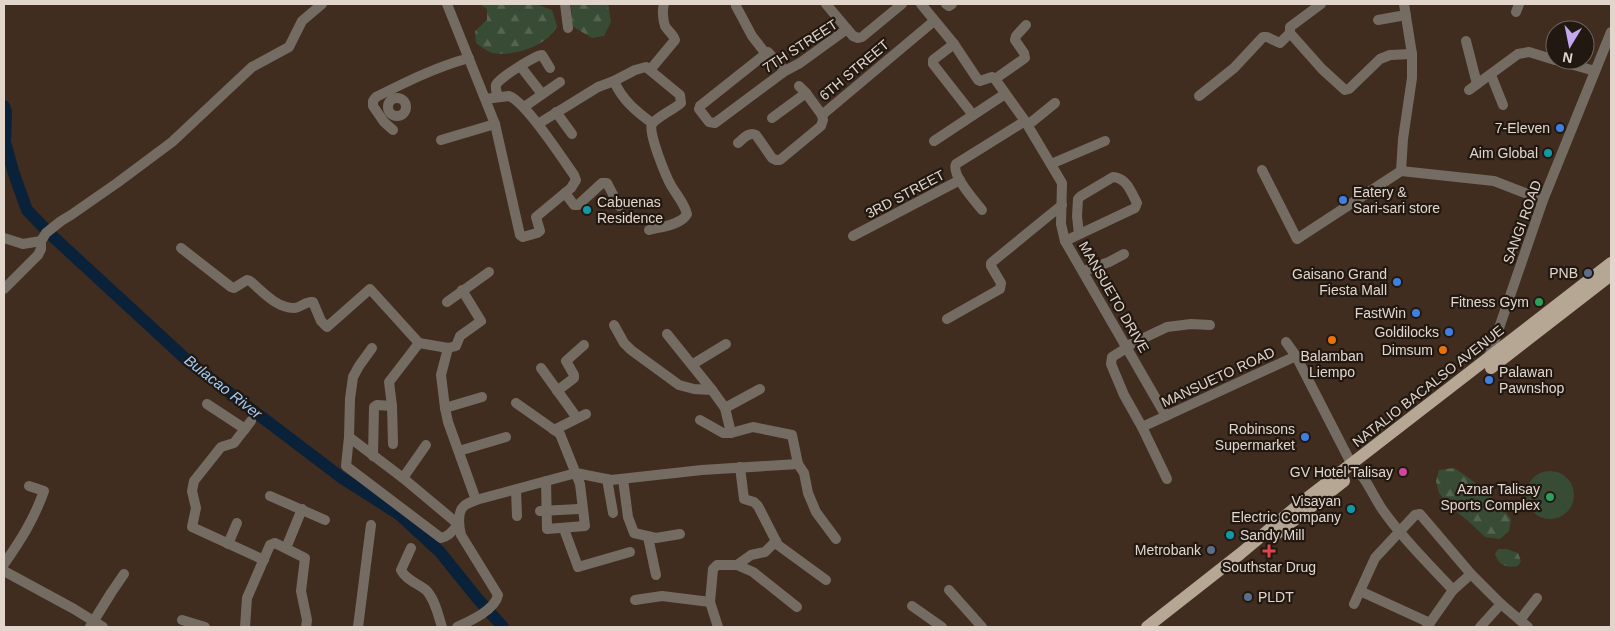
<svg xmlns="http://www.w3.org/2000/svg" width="1615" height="631" font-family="Helvetica,sans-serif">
  <defs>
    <pattern id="forest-firs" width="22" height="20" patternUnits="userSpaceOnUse" patternTransform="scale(1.25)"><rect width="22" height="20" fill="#384b34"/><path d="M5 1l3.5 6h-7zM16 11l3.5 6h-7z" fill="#546450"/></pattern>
  </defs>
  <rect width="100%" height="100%" fill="#412d1f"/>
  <circle fill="#384b34" cx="1550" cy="495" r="24"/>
  <g fill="url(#forest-firs)">
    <path d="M480 4H536L552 10 557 26C548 46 513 57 492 53 487 51 480 46 476 43L475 31 487 20V9Z"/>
    <path d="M571 4H608L611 22 604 36 592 38 572 26Z"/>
    <path d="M1454 468C1475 481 1496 499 1511 519L1509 531 1500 539 1485 537 1467 520 1449 506 1439 493 1436 481 1439 470Z"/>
    <path d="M1498 549H1507L1518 553 1521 561 1518 566C1507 568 1499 566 1495 554Z"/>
  </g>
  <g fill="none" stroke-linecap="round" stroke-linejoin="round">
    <path stroke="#092239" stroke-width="12" d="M4 106 6 112 5 142 14 174 27 210 49 233 189 362 342 478 400 515 440 552 477 598 503 627"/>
    <g stroke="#746c63" stroke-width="10">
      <path d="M447 4 485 99 509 96C526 102 562 158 574 175L576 180 571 188 536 217 540 231 537 233 523 237 520 235 495 124 485 99"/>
      <path d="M565 4 568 28"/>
      <path d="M826 4 853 36 858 38 862 37 902 4"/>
      <path d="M921 4 954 44 978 80 980 81 992 77 995 79 1025 121 1062 183 1061 224 1065 241 1166 416"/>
      <path d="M946 4 949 6 952 4"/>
      <path d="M736 6 752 36 766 54"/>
      <path d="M1516 12 1519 4"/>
      <path d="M1378 20 1406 15"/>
      <path d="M1290 33 1322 69 1345 90 1349 89 1380 59 1390 55 1412 54"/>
      <path d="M1466 41 1477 84"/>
      <path d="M954 44 933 60V64L973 115"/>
      <path d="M1556 60 1595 71"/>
      <path d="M521 67 542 94"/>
      <path d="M650 70 675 40C673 34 668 31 665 26 663 20 662 10 664 4"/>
      <path d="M785 71 768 52 700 106 699 109 709 122 715 123 785 71 800 63 847 29"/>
      <path d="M1491 75 1503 105"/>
      <path d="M995 79 1025 58 1024 53 1015 40 1016 36 1026 25"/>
      <path d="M799 86 806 93 822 115"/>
      <path d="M1469 90 1518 54 1529 52 1555 60"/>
      <path d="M1199 96 1234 68 1263 37H1267L1280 43 1290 33V27L1321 4"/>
      <path d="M498 97C497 93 495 89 496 85 499 78 536 55 542 55L550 68"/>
      <circle cx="397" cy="107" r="9"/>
      <path d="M524 107 560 82"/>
      <path d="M556 112 572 134"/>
      <path d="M822 115 934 21"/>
      <path d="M772 118 806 93"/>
      <path d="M538 124 598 87 614 81"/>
      <path d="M1028 125 1055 103"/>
      <path d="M393 130 384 122 373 106V101L376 97C406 82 436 67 469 58"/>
      <path d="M441 140 495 124"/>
      <path d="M934 141 1005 94"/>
      <path d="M738 143C743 139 749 131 756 135L772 158 776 160H780L821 126 823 120 822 115"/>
      <path d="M1051 164 1105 141"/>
      <path d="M1262 170 1297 239 1401 171 1494 181 1543 200"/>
      <path d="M1401 171 1403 139 1412 78V54L1404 4"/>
      <path d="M565 193 574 205H578L602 183H607L619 206"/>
      <path d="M982 210C975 201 951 175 956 164L1025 121"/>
      <path d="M649 230C660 227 681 225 687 214 684 203 678 197 672 187 667 179 647 131 652 124 657 117 673 110 681 103L680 95 646 67 635 70 614 81C622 100 637 112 652 123"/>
      <path d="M853 236 960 180"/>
      <path d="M4 238 23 244 41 241 46 233 61 221 71 215 117 183 172 142 252 67 289 47 302 21 322 4"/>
      <path d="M1065 241 1135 208 1137 203C1131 192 1127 178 1113 177L1081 196 1078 199 1077 216 1079 234"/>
      <path d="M181 248 231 287 234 288 247 280 250 281C262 291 276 308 294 308 301 308 305 301 313 302L321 321 327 327 370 289 419 343 448 348"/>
      <path d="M1084 271 1109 262 1124 254"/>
      <path d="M4 289 38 255 41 249V241"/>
      <path d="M462 290 481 321 460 336 456 346 448 348 441 375 445 408 448 422 476 500"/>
      <path d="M447 302 489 272"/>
      <path d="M947 319 1000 289 1001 283 991 266V263L1062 205"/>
      <path d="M614 325 624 343 631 350 679 385 694 389 712 390 725 408 731 433"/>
      <path d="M667 334 712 390"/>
      <path d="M1286 342 1296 356 1352 465C1366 477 1372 494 1382 509 1402 538 1429 564 1453 590"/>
      <path d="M1127 346 1167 327 1191 324 1210 325"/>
      <path d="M1128 347 1112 357 1111 364 1124 395 1142 427 1167 479"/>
      <path d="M1488 360 1543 200 1611 32"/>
      <path d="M693 364 726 344"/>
      <path d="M541 368 577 418"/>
      <path d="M557 391 574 378V375L566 361 584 345"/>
      <path d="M516 403 560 434 580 484 585 526 547 529 546 481"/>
      <path d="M207 404 245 429"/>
      <path d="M445 408 482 397"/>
      <path d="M725 408 760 389"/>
      <path d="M700 420 723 433H731L753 427 792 435 798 464 804 473 808 493 816 512 836 539"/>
      <path d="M251 421 234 443 221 447 194 481 192 491 196 508 192 527 264 560"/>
      <path d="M1142 427 1296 356"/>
      <path d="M554 430 586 414"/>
      <path d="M349 437 403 478 458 524C454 530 448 537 441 538L346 466 349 437 350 399 353 377 359 366 372 348"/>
      <path d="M393 444 392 406 389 382 419 343"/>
      <path d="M459 451 506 437"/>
      <path d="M373 456 374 407 377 405 392 406"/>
      <path d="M740 467 744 499 754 502 758 506 778 545 826 580"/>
      <path d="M403 478 426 445"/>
      <path d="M607 479 613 513"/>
      <path d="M623 479 628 517 634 533 656 538 680 534"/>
      <path d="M516 490 517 516"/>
      <path d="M270 496 325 520"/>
      <path d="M540 511 579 509"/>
      <path d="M564 529 578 567 630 552"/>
      <path d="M648 537 656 575"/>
      <path d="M228 544 237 523"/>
      <path d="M286 548 302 509"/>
      <path d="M411 548 401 570C406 580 417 583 426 590 435 599 438 615 442 627"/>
      <path d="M4 564C21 540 34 519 44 491L29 486"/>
      <path d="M737 565 753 572 797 607"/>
      <path d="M4 571 74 609 103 627"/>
      <path d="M949 590 982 627"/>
      <path d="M1360 591 1430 623"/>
      <path d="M635 600 662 596 710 602"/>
      <path d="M1354 604 1375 558 1415 515 1420 514 1471 574 1501 604 1528 627"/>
      <path d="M912 606 942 627"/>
      <path d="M182 620 205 627"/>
      <path d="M1520 620 1537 598"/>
      <path d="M90 627 111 593 124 574"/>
      <path d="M245 627 247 598 270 545 275 543 305 558 301 591 307 620 306 627"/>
      <path d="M358 627 371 525"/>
      <path d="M457 627C470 621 495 610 498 595L461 535C459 527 457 512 464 506 467 503 472 502 476 500L576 473 611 480 702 470 798 464"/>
      <path d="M718 627 710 602 713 569 717 565H737L751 555 765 552 776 541"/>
      <path d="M1427 627 1453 590 1471 574"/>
      <path d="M1480 627 1501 604"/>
    </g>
    <g stroke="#b6a694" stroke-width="12">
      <path d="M1491 368 1611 275"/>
      <path d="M1275 535 1344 481"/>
      <path d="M1147 627 1240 554 1302 502 1611 263"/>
    </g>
  </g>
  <g fill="#3f7fe0" stroke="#211811" stroke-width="2">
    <circle cx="1560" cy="128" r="5"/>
    <circle cx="1343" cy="200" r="5"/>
    <circle cx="1397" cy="282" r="5"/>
    <circle cx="1416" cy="313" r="5"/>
    <circle cx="1449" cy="332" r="5"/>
    <circle cx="1489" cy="380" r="5"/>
    <circle cx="1305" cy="437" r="5"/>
  </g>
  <g fill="#0f9aa8" stroke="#211811" stroke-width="2">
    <circle cx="1548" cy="153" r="5"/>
    <circle cx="587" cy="210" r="5"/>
    <circle cx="1351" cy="509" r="5"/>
    <circle cx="1230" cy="535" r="5"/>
  </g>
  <g fill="#5c6f8a" stroke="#211811" stroke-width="2">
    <circle cx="1588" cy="273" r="5"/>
    <circle cx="1211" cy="550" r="5"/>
    <circle cx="1248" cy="597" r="5"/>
  </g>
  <g fill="#2e9e5b" stroke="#211811" stroke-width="2">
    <circle cx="1539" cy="302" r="5"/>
    <circle cx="1550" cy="497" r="5"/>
  </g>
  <g fill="#e8710a" stroke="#211811" stroke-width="2">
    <circle cx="1332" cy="340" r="5"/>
    <circle cx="1443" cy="350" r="5"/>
  </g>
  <circle fill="#d1479c" stroke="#211811" stroke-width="2" cx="1403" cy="472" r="5"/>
  <path fill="#e0444e" stroke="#211811" stroke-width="2" d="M1266.5 543.5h5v5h5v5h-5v5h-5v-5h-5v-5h5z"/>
  <g text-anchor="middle" stroke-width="4.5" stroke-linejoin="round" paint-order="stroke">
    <g font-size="14" fill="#e2d5cc" stroke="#211811">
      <text transform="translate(800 46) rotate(-33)" y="5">7TH STREET</text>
      <text transform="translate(854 70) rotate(-40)" y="5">6TH STREET</text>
      <text transform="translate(905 194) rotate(-28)" y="5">3RD STREET</text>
      <text transform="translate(1522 222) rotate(-70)" y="5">SANGI ROAD</text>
      <text transform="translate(1114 297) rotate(60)" y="5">MANSUETO DRIVE</text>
      <text transform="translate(1218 377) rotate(-25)" y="5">MANSUETO ROAD</text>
      <text transform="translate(1428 386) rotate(-38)" y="5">NATALIO BACALSO AVENUE</text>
    </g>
    <g font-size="14" fill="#e2d5cc" stroke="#211811" text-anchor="end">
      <text x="1550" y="133">7-Eleven</text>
      <text x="1538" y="158">Aim Global</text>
      <text x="1353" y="197" text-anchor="start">Eatery &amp;<tspan x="1353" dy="16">Sari-sari store</tspan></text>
      <text x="597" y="207" text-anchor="start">Cabuenas<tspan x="597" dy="16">Residence</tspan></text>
      <text x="1578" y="278">PNB</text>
      <text x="1387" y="279">Gaisano Grand<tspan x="1387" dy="16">Fiesta Mall</tspan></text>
      <text x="1529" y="307">Fitness Gym</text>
      <text x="1406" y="318">FastWin</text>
      <text x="1439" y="337">Goldilocks</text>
      <text x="1433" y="355">Dimsum</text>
      <text x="1332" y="361" text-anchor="middle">Balamban<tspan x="1332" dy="16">Liempo</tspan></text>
      <text x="1499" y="377" text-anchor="start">Palawan<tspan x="1499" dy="16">Pawnshop</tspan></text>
      <text x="1295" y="434">Robinsons<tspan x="1295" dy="16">Supermarket</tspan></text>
      <text x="1393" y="477">GV Hotel Talisay</text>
      <text x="1540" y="494">Aznar Talisay<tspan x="1540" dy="16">Sports Complex</tspan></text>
      <text x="1341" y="506">Visayan<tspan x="1341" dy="16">Electric Company</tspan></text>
      <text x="1240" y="540" text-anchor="start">Sandy Mill</text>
      <text x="1201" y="555">Metrobank</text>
      <text x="1269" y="572" text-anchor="middle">Southstar Drug</text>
      <text x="1258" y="602" text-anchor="start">PLDT</text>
    </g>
    <g font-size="15" font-style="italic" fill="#9fcdfe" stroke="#211811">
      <text transform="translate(223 387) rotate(38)" y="5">Bulacao River</text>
    </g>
  </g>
  <rect width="1615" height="631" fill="none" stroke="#e2d5cc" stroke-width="10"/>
  <g transform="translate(1570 45) rotate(190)"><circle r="24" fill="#211811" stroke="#6e645c"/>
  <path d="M0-4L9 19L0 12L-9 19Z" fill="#c4a7f1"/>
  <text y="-8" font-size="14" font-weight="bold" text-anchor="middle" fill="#e2d5cc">N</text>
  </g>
</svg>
